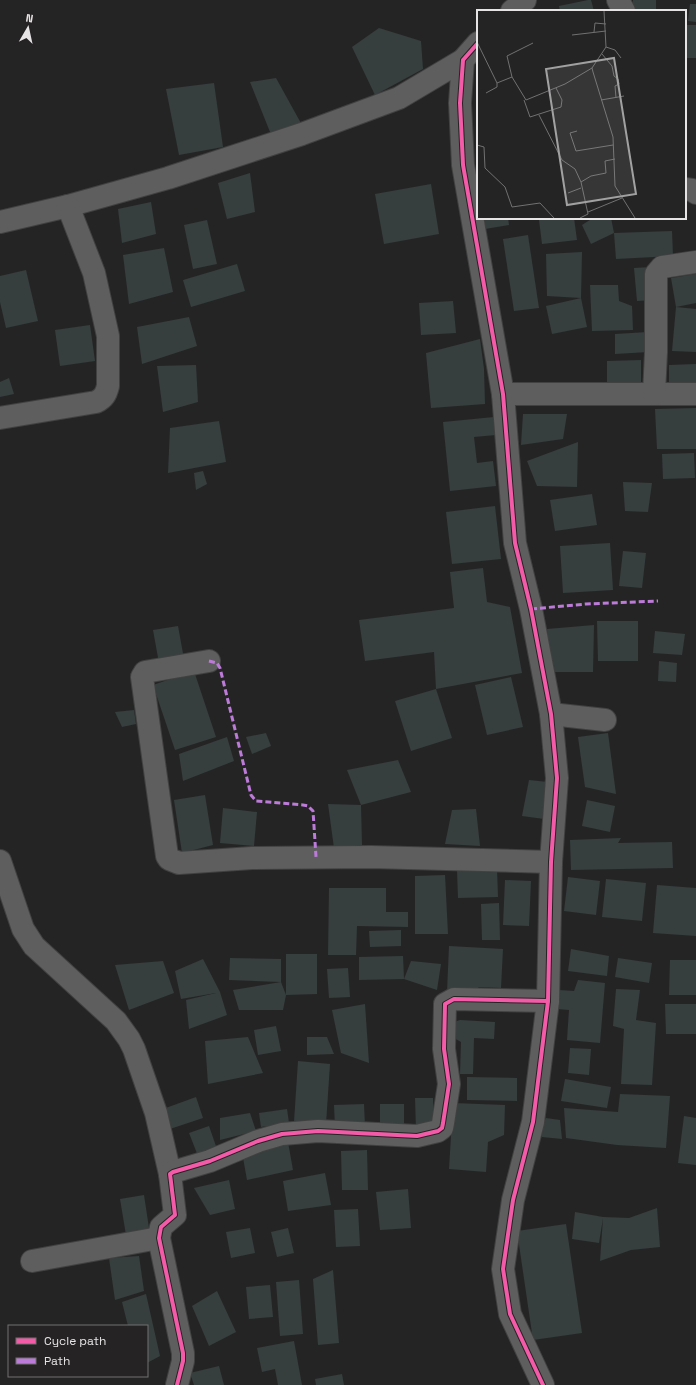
<svg xmlns="http://www.w3.org/2000/svg" width="696" height="1385" font-family="'Space Grotesk',sans-serif">
  <rect width="100%" height="100%" fill="#252425"/>
  <g fill="#363e3e">
    <path d="M588 0H591L594 11H560L559 6Z"/>
    <rect x="633" y="0" width="23" height="11"/>
    <path d="M690 4H696V22L688 21Z"/>
    <rect x="685" y="25" width="11" height="33"/>
    <path d="M379 28 421 41 423 69 375 95 352 47Z"/>
    <path d="M276 78 302 125 272 137 250 82Z"/>
    <path d="M214 83 223 147 179 155 166 89Z"/>
    <path d="M250 173 255 212 227 219 218 183Z"/>
    <path d="M431 184 439 234 384 244 375 194Z"/>
    <path d="M151 202 156 234 122 243 118 209Z"/>
    <path d="M484 218H508L509 225 485 229Z"/>
    <path d="M552 218H574L577 240 542 244 539 220Z"/>
    <path d="M593 218H611L614 233 591 244 582 225Z"/>
    <path d="M207 220 217 264 193 269 184 225Z"/>
    <path d="M672 231 673 256 616 259 614 233Z"/>
    <path d="M528 235 539 308 514 311 503 239Z"/>
    <path d="M164 248 173 292 129 304 123 255Z"/>
    <path d="M582 252 581 298 547 296 546 254Z"/>
    <path d="M237 264 245 291 191 307 183 280Z"/>
    <path d="M651 267 654 300 637 301 634 268Z"/>
    <path d="M26 270 38 321 6 328 0 302V276Z"/>
    <path d="M696 274V303L676 307 696 309V352L672 351 676 307 671 278Z"/>
    <path d="M590 285H618L619 301 632 306 633 330 592 331Z"/>
    <path d="M581 298 587 327 552 334 546 306Z"/>
    <path d="M453 301 456 333 421 335 419 303Z"/>
    <path d="M189 317 197 346 142 364 137 327Z"/>
    <path d="M90 325 95 361 60 366 55 330Z"/>
    <path d="M648 332 649 352 615 354V334Z"/>
    <path d="M480 339 484 369 485 404 431 408 426 353Z"/>
    <path d="M641 360V385H607V361Z"/>
    <path d="M696 364V387H669V365Z"/>
    <path d="M196 365 198 402 163 412 157 366Z"/>
    <path d="M9 378 14 394 0 397V382Z"/>
    <path d="M696 408V449H657L655 409Z"/>
    <path d="M523 414H567L563 439 521 445Z"/>
    <path d="M494 417 496 435 474 437 477 463 493 461 496 486 450 491 443 422Z"/>
    <path d="M219 421 226 462 168 473 170 428Z"/>
    <path d="M578 442 577 487 537 486 527 461Z"/>
    <path d="M694 453 695 478 663 479 662 454Z"/>
    <path d="M203 471 207 484 196 490 194 473Z"/>
    <path d="M623 482 652 483 648 512 625 511Z"/>
    <path d="M592 494 597 525 555 531 550 500Z"/>
    <path d="M495 506 501 559 452 564 446 512Z"/>
    <path d="M610 543 613 590 563 593 560 546Z"/>
    <path d="M623 551 646 553 642 588 619 586Z"/>
    <path d="M483 568 487 602 510 607 522 673 436 689 434 652 365 661 359 620 454 608 450 572Z"/>
    <path d="M597 621H638V661H598Z"/>
    <path d="M594 625 593 672H550L547 629Z"/>
    <path d="M178 626 184 659 159 663 153 630Z"/>
    <path d="M655 631 685 634 682 655 653 653Z"/>
    <path d="M659 661 677 663 676 682 658 681Z"/>
    <path d="M194 671 216 737 175 750 153 685Z"/>
    <path d="M511 677 523 727 487 735 475 685Z"/>
    <path d="M436 689 452 738 411 751 395 701Z"/>
    <path d="M134 710 136 724 122 727 115 712Z"/>
    <path d="M266 733 271 746 252 754 246 737Z"/>
    <path d="M608 733 616 794 585 787 578 737Z"/>
    <path d="M227 737 234 761 183 781 179 754Z"/>
    <path d="M398 760 411 792 361 805 347 770Z"/>
    <path d="M529 780 548 782 544 819 522 816Z"/>
    <path d="M205 795 213 845 182 853 174 800Z"/>
    <path d="M587 800 615 806 610 832 582 826Z"/>
    <path d="M328 804 361 805 362 845 334 848Z"/>
    <path d="M223 808 257 812 254 846 220 843Z"/>
    <path d="M476 809 480 846 445 844 452 810Z"/>
    <path d="M621 838 618 843 672 842 673 868 571 870 570 840Z"/>
    <path d="M497 869 498 897 458 898 457 870Z"/>
    <path d="M445 875 448 934H415V876Z"/>
    <path d="M568 877 600 881 596 915 564 911Z"/>
    <path d="M606 879 646 883 642 921 602 917Z"/>
    <path d="M505 880 531 881 529 926 503 925Z"/>
    <path d="M657 885 696 888V936L653 933Z"/>
    <path d="M329 888H386V912H408V927L357 926 356 955H328Z"/>
    <path d="M499 903 500 940H482L481 904Z"/>
    <path d="M401 930V946L370 947 369 931Z"/>
    <path d="M449 946 503 949 501 988 479 987 472 993 447 992Z"/>
    <path d="M571 949 609 956 607 976 568 971Z"/>
    <path d="M286 954H317V994L286 995Z"/>
    <path d="M403 956 404 979 359 980V957Z"/>
    <path d="M230 958 281 959V982L229 980Z"/>
    <path d="M618 958 652 963 649 983 615 977Z"/>
    <path d="M203 959 220 992 227 1015 189 1029 186 1000 216 993 181 999 175 971Z"/>
    <path d="M670 960H696V995H669Z"/>
    <path d="M163 961 174 993 129 1010 115 965Z"/>
    <path d="M411 961 441 964 437 990 404 979Z"/>
    <path d="M348 968 350 997 329 998 327 969Z"/>
    <path d="M578 980 605 983 600 1043 567 1040 569 1010 557 1009 559 990 574 991Z"/>
    <path d="M281 982 286 995 283 1010H239L233 990Z"/>
    <path d="M616 989 640 990 636 1020 656 1023 652 1085 621 1084 624 1029 613 1026Z"/>
    <path d="M365 1004 369 1063 341 1053 332 1010Z"/>
    <path d="M665 1004H696V1034H666Z"/>
    <path d="M460 1020 495 1022 494 1039 474 1038 473 1074H460L461 1042 454 1038V1022Z"/>
    <path d="M276 1026 281 1051 258 1055 254 1030Z"/>
    <path d="M248 1037 263 1073 208 1084 205 1041Z"/>
    <path d="M307 1037H327L334 1054 307 1055Z"/>
    <path d="M570 1048 591 1049 589 1075 568 1073Z"/>
    <path d="M298 1061 330 1064 326 1124 294 1122Z"/>
    <path d="M467 1077 517 1078V1101L467 1100Z"/>
    <path d="M565 1079 611 1087 607 1108 561 1101Z"/>
    <path d="M620 1094 670 1096 666 1148 617 1145 566 1138 564 1108 618 1112Z"/>
    <path d="M196 1097 203 1118 170 1129 163 1109Z"/>
    <path d="M415 1098H433L434 1130H416Z"/>
    <path d="M453 1103 505 1105 504 1135 488 1142 486 1172 449 1169Z"/>
    <path d="M364 1104 365 1126 335 1127 334 1105Z"/>
    <rect x="380" y="1104" width="24" height="26"/>
    <path d="M287 1109 289 1123 261 1127 259 1113Z"/>
    <path d="M250 1113 256 1131 220 1140V1118Z"/>
    <path d="M684 1116 696 1118V1165L678 1163Z"/>
    <path d="M546 1118 560 1120 562 1139 542 1137V1126Z"/>
    <path d="M209 1126 217 1149 198 1156 189 1133Z"/>
    <path d="M288 1142 293 1170 247 1180 242 1152Z"/>
    <path d="M367 1150 368 1190H342L341 1151Z"/>
    <path d="M325 1173 331 1205 288 1211 283 1181Z"/>
    <path d="M229 1180 235 1209 210 1215 194 1188Z"/>
    <path d="M408 1189 411 1228 380 1230 376 1192Z"/>
    <path d="M144 1195 149 1228 126 1235 120 1199Z"/>
    <path d="M657 1208 660 1247 631 1250 600 1261 603 1218 599 1243 572 1239 575 1212 603 1217 629 1218Z"/>
    <path d="M358 1209 360 1246 336 1247 334 1210Z"/>
    <path d="M566 1224 582 1333 533 1340 517 1231Z"/>
    <path d="M250 1228 255 1253 231 1258 226 1232Z"/>
    <path d="M288 1228 294 1253 277 1257 271 1232Z"/>
    <path d="M139 1256 144 1291 115 1300 109 1258Z"/>
    <path d="M333 1270 339 1343 318 1345 313 1279Z"/>
    <path d="M299 1280 303 1334 280 1336 276 1282Z"/>
    <path d="M270 1285 273 1317 249 1319 246 1287Z"/>
    <path d="M217 1291 236 1332 209 1346 192 1306Z"/>
    <path d="M146 1294 160 1356 147 1363V1326H128L122 1302Z"/>
    <path d="M294 1341 302 1385H278L275 1369 262 1372 257 1348Z"/>
    <path d="M219 1366 224 1385H194L190 1373Z"/>
    <path d="M342 1374 344 1385H316L315 1379Z"/>
  </g>
  <g fill="none" stroke-linecap="round" stroke-linejoin="round">
    <defs>
      <g id="minor">
        <path d="M618 0 624 11"/>
        <path d="M512 11 525 0"/>
        <path d="M478 43 463 60 460 103 463 165 503 394 515 543 531 609 551 714 557 778 551 862 548 1001 533 1122 513 1200 503 1269 510 1314 543 1385"/>
        <path d="M685 189 692 190 696 193"/>
        <path d="M0 222 68 206 168 178 302 134 399 98 463 60"/>
        <path d="M503 394H696"/>
        <path d="M654 394 656 352V274L662 267 696 262"/>
        <path d="M0 418 96 402C104 398 106 394 108 386V336L94 273 68 206"/>
        <path d="M209 661 145 672 142 677 167 856 169 859 179 863 252 858 371 857 551 862"/>
        <path d="M551 714 605 720"/>
        <path d="M0 861 23 929 34 946 116 1021 129 1039 134 1049 156 1113 170 1174"/>
        <path d="M32 1261 159 1238"/>
        <path d="M177 1385 183 1361V1353L159 1238 161 1227 175 1215 170 1174 173 1172 210 1161 258 1141 282 1134 318 1131 417 1136 438 1131 442 1128 443 1123 449 1084 444 1049 445 1004 454 999 548 1001"/>
      </g>
    </defs>
    <use href="#minor" stroke="#414141" stroke-width="24"/>
    <use href="#minor" stroke="#5f5e5f" stroke-width="22"/>
    <g stroke="#bd7bd9" stroke-width="3" stroke-dasharray="6 3" stroke-linecap="butt">
      <path d="M531 609 586 604 658 601"/>
      <path d="M209 661 217 663 220 668 251 795 256 801 303 805 308 806 313 811 316 857"/>
    </g>
    <defs>
      <g id="cycleway">
        <path d="M478 43 463 60 460 103 463 165 503 394 515 543 531 609 551 714 557 778 551 862 548 1001 533 1122 513 1200 503 1269 510 1314 543 1385"/>
        <path d="M177 1385 183 1361V1353L159 1238 161 1227 175 1215 170 1174 173 1172 210 1161 258 1141 282 1134 318 1131 417 1136 438 1131 442 1128 443 1123 449 1084 444 1049 445 1004 454 999 548 1001"/>
      </g>
    </defs>
    <use href="#cycleway" stroke="#262325" stroke-width="6"/>
    <use href="#cycleway" stroke="#f35aa7" stroke-width="4"/>
  </g>
  <g transform="translate(477 10)">
    <rect width="209" height="209" fill="#252425"/>
    <path fill="none" stroke="#727172" stroke-width="1" d="M127 1 129 37 115 58 116 62 136 127 138 176 158 208M117 22 118 13 129 14M95 25 129 21M0 32 20 73V77L9 83M129 37 138 40 144 48M125 44 135 56 137 66 141 69 142 74 138 76 139 88M35 67 30 46 56 33M20 73 35 67 49 90 88 74 115 58M47 90 53 107 84 97 85 90 79 78M124 90 147 86M62 105 85 150 98 159 104 172M100 121 93 123 99 141 136 135M0 135 7 137 8 158 28 177 35 197 63 193 77 208M91 183 104 178M111 202 145 188M103 208 111 204 104 172 114 166 129 163 128 151 138 149"/>
    <path fill="#a2a1a2" fill-opacity="0.15" stroke="#a2a1a2" stroke-width="2" d="M137 48 159 184 90 195 69 59Z"/>
    <rect width="209" height="209" fill="none" stroke="#e6e4e5" stroke-width="2"/>
  </g>
  <rect x="8" y="1325" width="140" height="52" fill="#262325" stroke="#737072"/>
  <rect x="16" y="1338" width="20" height="6" fill="#f35aa7" stroke="#737072"/>
  <text x="44" y="1345" font-size="12" fill="#e6e4e5">Cycle path</text>
  <rect x="16" y="1358" width="20" height="6" fill="#bd7bd9" stroke="#737072"/>
  <text x="44" y="1365" font-size="12" fill="#e6e4e5">Path</text>
  <g transform="translate(28 28) rotate(9)" stroke="#262325" stroke-width="3" paint-order="stroke">
  <path d="M0-3L7 15L0 10L-7 15Z" fill="#e6e4e5"/>
  <text y="-6" font-size="11" font-weight="bold" text-anchor="middle" fill="#e6e4e5">N</text>
  </g>
</svg>
